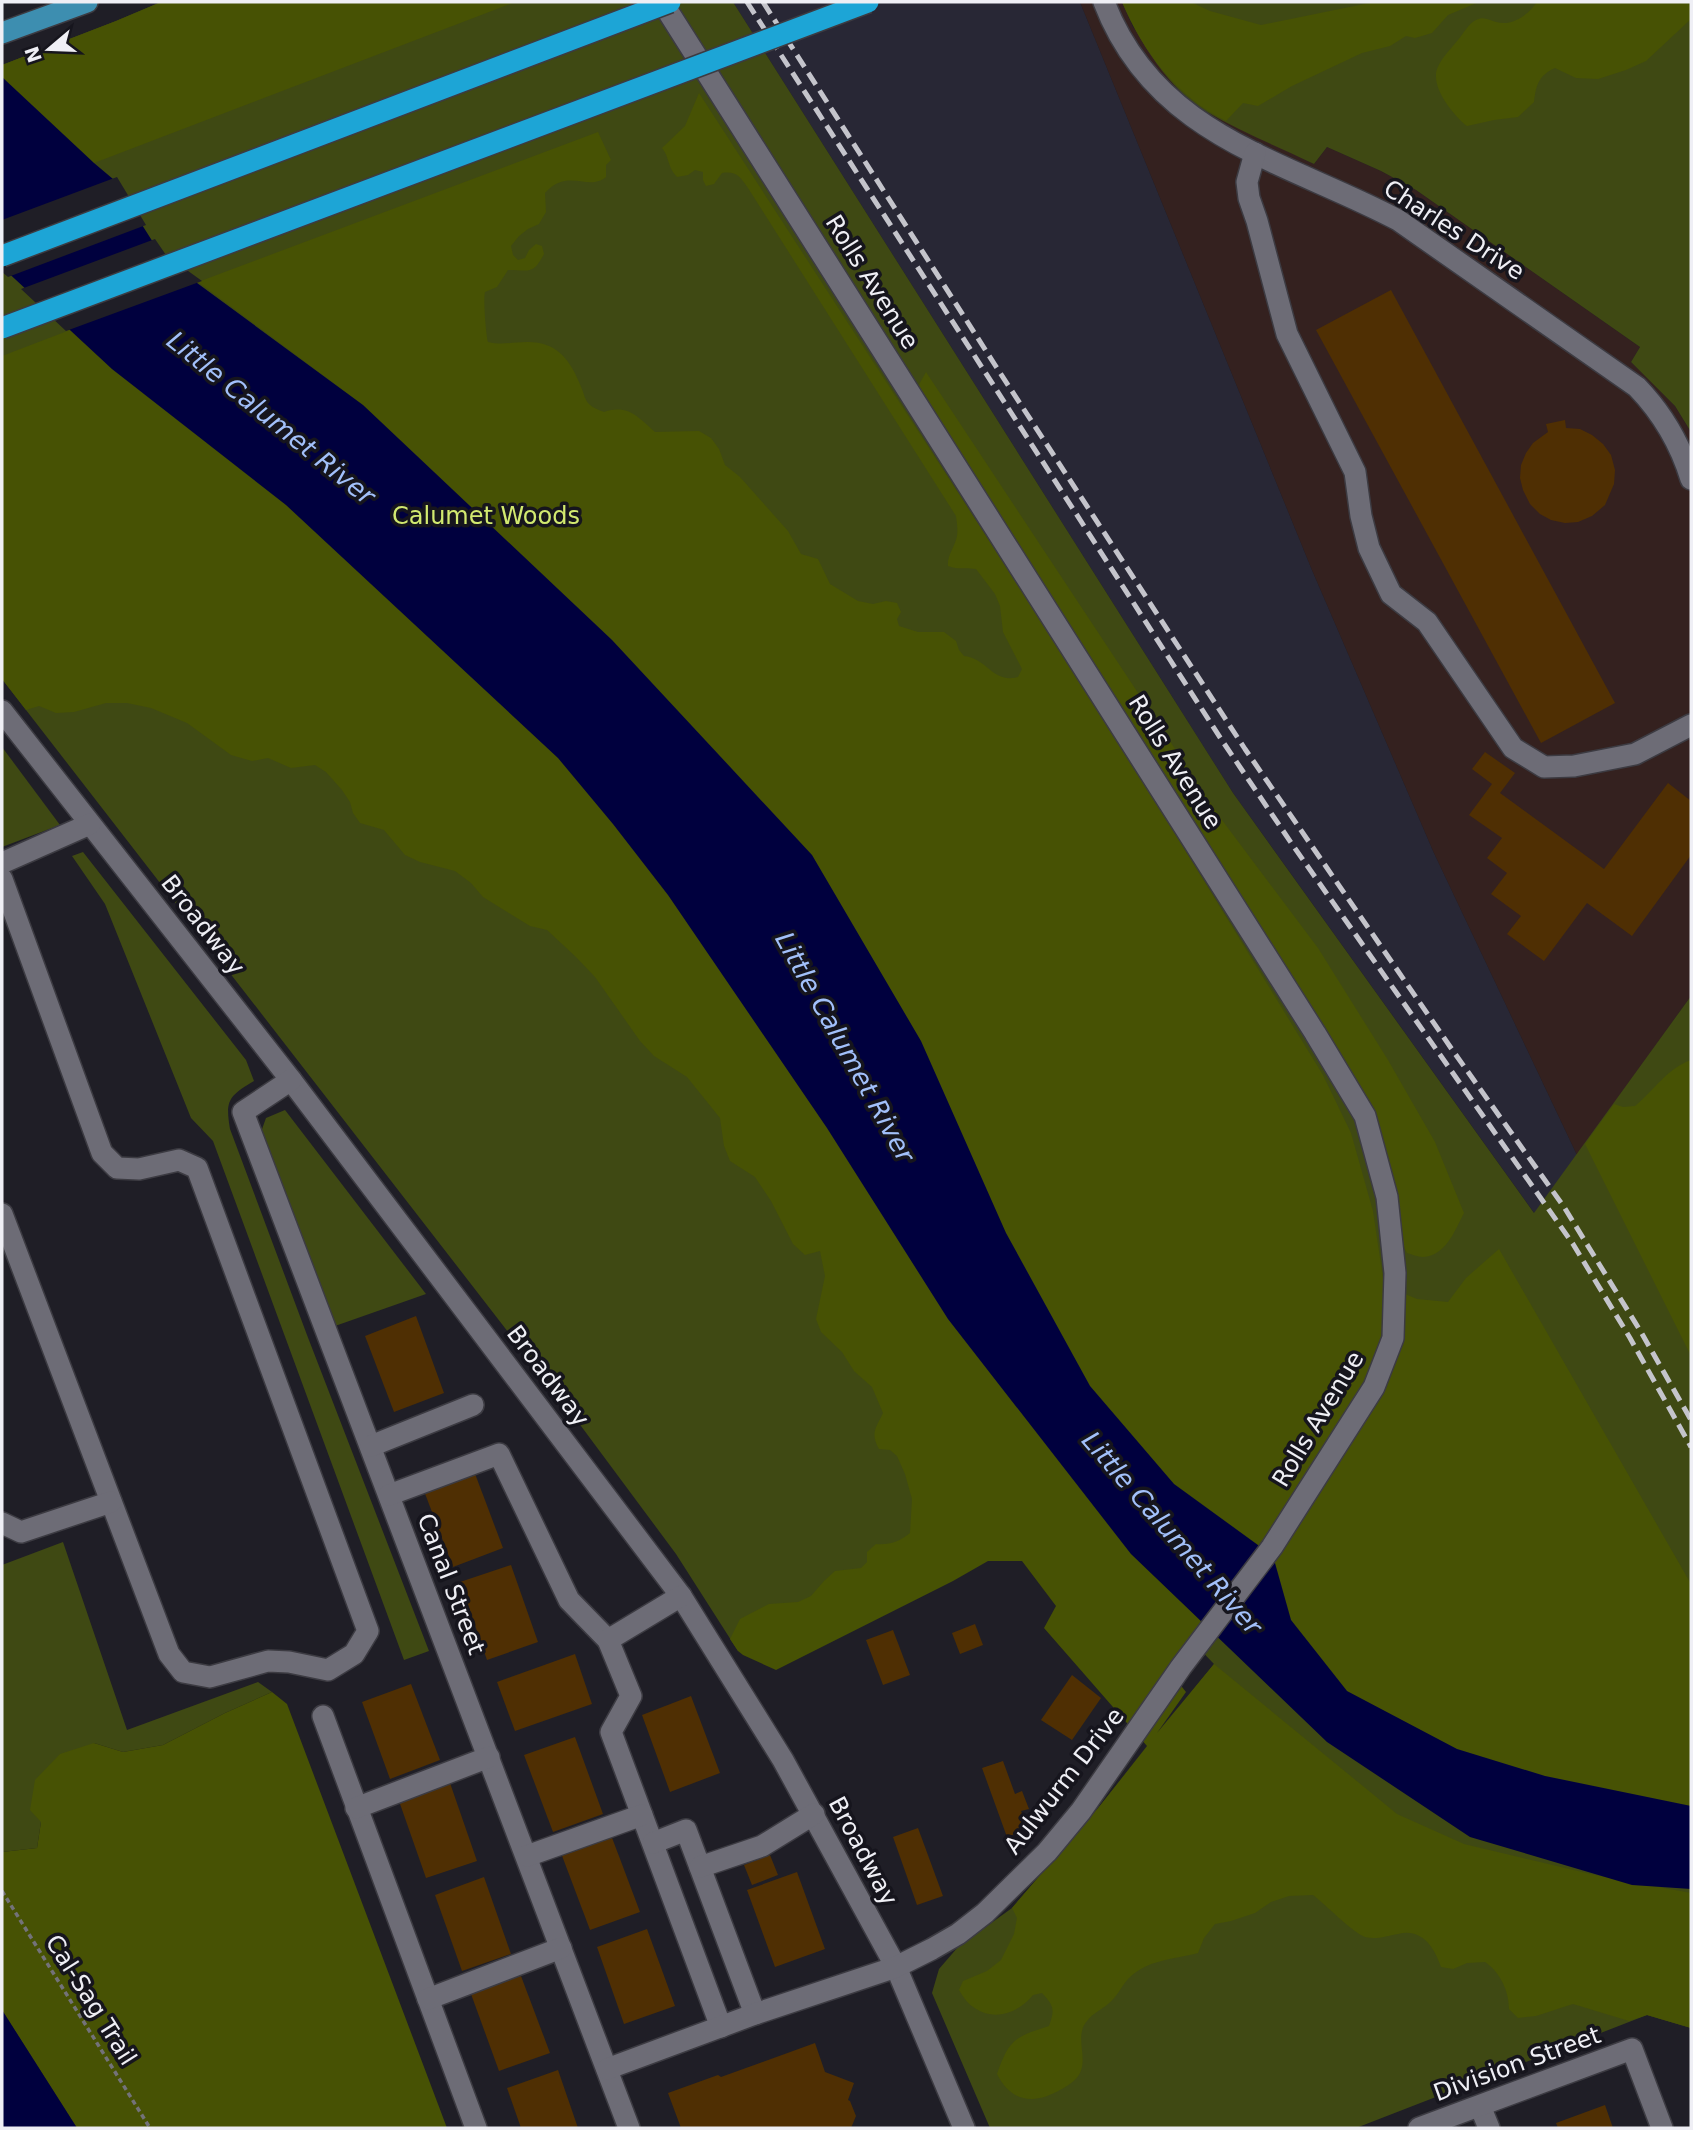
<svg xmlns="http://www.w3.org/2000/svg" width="1693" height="2130" font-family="'DejaVu Sans',sans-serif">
  <rect width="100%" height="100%" fill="#1f1e26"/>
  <path fill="#282735" d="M733 2H1080L1312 570 1434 853 1577 1155 1535 1214 1233 793Z"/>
  <path fill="#34211f" d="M1080 2H1122L1133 27 1205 111 1314 164 1327 147 1381 171 1416 190 1640 347 1631 362 1675 406 1691 432V996L1577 1155 1434 853 1312 570Z"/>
  <g fill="#3f4913">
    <path d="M161 2H733L1233 793 1534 1213 1691 996V2028L1647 2015 1356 2128H990L932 1993 939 1969 958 1947 1012 1908 1099 1807 1214 1664 1047 1490 738 1651 676 1554 581 1426 2 679V65L116 21Z"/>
    <path d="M1122 2H1691V432L1675 406 1631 362 1640 347 1416 190 1381 171 1327 147 1314 164C1279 147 1241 132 1207 112 1169 90 1139 41 1122 2Z"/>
    <path d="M2 747 60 825 2 847Z"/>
    <path d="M83 852 246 1060 254 1081C229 1096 225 1100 230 1129L307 1335 429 1651 404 1660 213 1141 191 1118 105 904 72 856Z"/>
    <path d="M285 1110 426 1294 335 1326 261 1132 266 1118Z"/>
    <path d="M63 1542 127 1730 258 1682 272 1692 225 1713 163 1745 123 1752 94 1743 41 1822 37 1848 2 1852V1565Z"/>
  </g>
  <g fill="#475204">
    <path d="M161 2H515L94 163 2 77V65L116 21Z"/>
    <path d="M1122 2H1191L1210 11 1261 25 1374 2H1479L1448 15 1432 33 1415 38 1406 36 1390 46 1362 53 1292 86 1258 106 1243 103 1226 121C1177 97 1143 52 1122 2Z"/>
    <path d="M1537 2H1691V19L1646 61 1626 70 1598 79 1576 78 1555 68C1539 75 1536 85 1534 102L1518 117 1494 120 1467 126C1455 117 1436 93 1436 77 1435 64 1450 50 1458 40 1463 34 1469 23 1476 20 1484 16 1488 20 1496 22 1512 27 1529 14 1537 2Z"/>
    <path d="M699 93 1104 718 1323 1075 1351 1133 1373 1211 1384 1285 1417 1299 1448 1302 1466 1278 1499 1249 1691 1584V1806L1545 1776 1457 1749 1343 1694 1347 1691 1291 1620 1273 1556 1174 1484 1090 1386 1006 1233 812 855 612 640 363 405 198 282 598 132 611 160 606 165V177C588 192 568 167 545 193L546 212 539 224 528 229 519 236 511 246 513 255 518 260 525 258 529 250 536 244 542 246 544 254C533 275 530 270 508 270L497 287 485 292C483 299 486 335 488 342 508 347 527 337 549 346 567 354 575 372 582 389 584 394 585 400 589 404 593 408 599 410 604 412 628 404 638 417 655 432L699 431 711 438 719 449 725 465 740 477 788 531 801 554 818 559 830 584 858 601 873 604 886 601 897 603 901 612 897 619 899 626 918 632H944L956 641 959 650 964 656C987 658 993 684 1018 677L1022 669 1003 632 1000 606 995 594 976 569C965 567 959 570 948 566 947 555 955 547 957 536 958 530 957 523 956 516L748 188C740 177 737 171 722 173L714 184 706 186 703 180V172L695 170 688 175 677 177C667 167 670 158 662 148L685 126Z"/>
    <path d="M70 330 112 369 286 505 558 758 613 824 668 895 827 1128 948 1319 1131 1554 1202 1621 1167 1668 1186 1692 1157 1733 1214 1664 1397 1814 1464 1844 1595 1875 1691 1893V2028L1647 2015 1629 2021 1573 2004 1536 2016 1518 2018 1509 2009C1509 1991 1500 1972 1485 1962L1467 1963 1453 1969 1441 1967C1434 1947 1422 1928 1398 1934 1386 1936 1377 1940 1365 1937 1352 1932 1326 1905 1313 1895L1289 1896 1271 1902 1255 1913 1231 1921 1215 1924 1204 1938 1198 1953C1172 1960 1148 1959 1128 1979 1121 1987 1117 1997 1108 2004 1101 2010 1093 2013 1087 2021 1074 2036 1088 2056 1080 2073 1077 2080 1066 2087 1060 2090 1034 2105 1011 2102 997 2074 1009 2039 1015 2037 1049 2026 1055 2009 1054 2006 1042 1993L1033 1995C1011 2022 976 2022 959 1990L963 1981 987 1971 1001 1960 1014 1934 1017 1918 1012 1908 1099 1807 1147 1746 1044 1628 1056 1606 1022 1561H988L953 1581 776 1670 743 1655 738 1651 730 1639 740 1619 769 1604 798 1602 811 1596 824 1581 835 1571 861 1568 867 1562V1552L876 1544C890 1545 899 1542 910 1533L912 1499 905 1474 897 1456 890 1450 879 1449C870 1433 876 1428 883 1413L872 1387 854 1371 842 1352 821 1332 816 1319 825 1276 820 1251 805 1255 793 1244 771 1201 755 1177 730 1161 724 1146 720 1118 687 1077 654 1056 640 1041 595 977 576 957 547 930 530 926 483 897 471 883 455 871 420 862 405 855 384 830 360 823 353 813 350 802 342 790 326 772 315 765 291 768 268 758 252 761 231 755 187 723 151 708 127 703H106L74 712 56 713 39 706 26 710 2 679V356Z"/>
    <path d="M926 372 1222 820 1318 948 1388 1060 1435 1142 1464 1213C1455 1230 1446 1256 1423 1257 1418 1257 1411 1254 1407 1253L1393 1228 1365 1118 916 390Z"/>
    <path d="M1691 1060V1356L1585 1144 1614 1104 1623 1107 1635 1106C1655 1090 1666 1069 1691 1060Z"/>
    <path d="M272 1692 287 1704 447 2128H77L2 2010V1852L37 1848 41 1822 30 1810 35 1780 60 1754 94 1743 123 1752 163 1745 225 1713Z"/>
  </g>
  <g fill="#00003e">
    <path d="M2 77 94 163 113 179 163 258 363 405 612 640 812 855 921 1041 1006 1233 1090 1386 1174 1484 1273 1556 1291 1620 1347 1691 1457 1749 1545 1776 1691 1806V1889L1632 1885 1470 1837 1327 1742 1131 1554 948 1319 827 1128 668 895 613 824 558 758 286 505 112 369 2 267Z"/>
    <path d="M2 2010 77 2128H2Z"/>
  </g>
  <g fill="#1f1e26">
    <path d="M117 177 146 225 8 277 2 272V220Z"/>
    <path d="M155 239 166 255 202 281 66 331 21 289Z"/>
  </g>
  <g fill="#4f2f03">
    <path d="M1391 290 1615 703 1541 743 1316 330Z"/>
    <path d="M1565 420 1566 428 1580 429 1592 435 1603 444 1611 455 1615 470 1614 484 1605 505 1592 516 1578 522 1565 523 1551 520 1540 514 1530 504 1523 490 1520 478 1521 465 1526 453 1533 443 1548 432 1546 424Z"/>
    <path d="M1485 752 1515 773 1500 793 1604 869 1668 783 1691 801V855L1632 936 1587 903 1544 961 1507 934 1521 916 1491 894 1507 873 1487 858 1502 838 1469 815 1492 784 1472 769Z"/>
    <path d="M416 1316 444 1393 394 1412 365 1336Z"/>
    <path d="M474 1471 503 1548 453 1567 424 1491Z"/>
    <path d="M511 1565 538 1642 487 1660 460 1582Z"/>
    <path d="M975 1624 983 1645 960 1654 952 1633Z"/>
    <path d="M893 1630 910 1675 883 1685 866 1640Z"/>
    <path d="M575 1654 592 1704 515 1731 497 1682Z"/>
    <path d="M1072 1675 1101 1698 1072 1740 1041 1720Z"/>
    <path d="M411 1684 440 1760 390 1779 362 1702Z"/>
    <path d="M691 1696 720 1773 670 1792 642 1715Z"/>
    <path d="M575 1737 603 1814 553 1832 524 1755Z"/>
    <path d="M1003 1761 1015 1794 1022 1791 1029 1809 1021 1811 1028 1829 1007 1837 982 1768Z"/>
    <path d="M450 1783 477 1861 426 1878 399 1801Z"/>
    <path d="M918 1828 943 1896 917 1905 893 1837Z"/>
    <path d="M611 1835 640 1912 590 1930 561 1853Z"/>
    <path d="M770 1855 778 1875 752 1885 744 1865Z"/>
    <path d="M797 1872 825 1949 775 1967 747 1890Z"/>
    <path d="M484 1877 511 1954 462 1971 435 1895Z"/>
    <path d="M647 1929 675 2006 624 2024 597 1947Z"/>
    <path d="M521 1976 550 2053 499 2071 471 1994Z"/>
    <path d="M815 2043 825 2072 854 2083 848 2100 850 2101 856 2116 851 2128H681L668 2093 718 2075 721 2077Z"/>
    <path d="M558 2070 578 2128H521L507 2088Z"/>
    <path d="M1605 2105 1613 2128H1558L1556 2123Z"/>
  </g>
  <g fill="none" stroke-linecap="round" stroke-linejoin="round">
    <defs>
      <g id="minor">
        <path d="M1104 2C1155 136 1284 160 1398 220L1637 387C1663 414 1680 443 1691 479"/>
        <path d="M1255 153 1247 182 1249 198 1257 221 1287 334 1355 472 1361 516 1369 548 1391 594 1427 622 1513 748 1544 767 1574 766 1635 754 1691 725"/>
        <path d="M2 711 291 1080 681 1596 783 1760 896 1967 964 2128"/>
        <path d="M2 863 90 824"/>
        <path d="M2 879 102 1153 117 1168 139 1169 179 1160 197 1168 368 1631 354 1654 328 1670 289 1662 268 1661 210 1677 183 1672 169 1654 2 1214"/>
        <path d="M291 1080 243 1112 629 2128"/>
        <path d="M371 1446 473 1405"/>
        <path d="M389 1495 499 1454 569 1600 608 1640"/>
        <path d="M2 1523 21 1532 111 1502"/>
        <path d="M681 1596 608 1640 631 1696 611 1732 721 2027"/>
        <path d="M323 1716 476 2128"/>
        <path d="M356 1808 489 1757"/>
        <path d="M653 1843 686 1830 755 2014"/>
        <path d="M527 1856 642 1815"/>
        <path d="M700 1867 762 1846 814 1814"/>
        <path d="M428 1999 561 1948"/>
        <path d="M607 2069 755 2014 896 1967 932 1949 958 1934 985 1913 1047 1852 1081 1811 1181 1667 1272 1547 1374 1387 1393 1338 1395 1273 1387 1197 1365 1116 1315 1033 662 2"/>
        <path d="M1480 2106 1489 2128"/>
        <path d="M1419 2128 1632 2049 1662 2128"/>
      </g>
      <path id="major" d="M2 33 87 2"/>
    </defs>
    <use href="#minor" stroke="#3c3b42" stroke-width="24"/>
    <use href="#major" stroke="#3c3b42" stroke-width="24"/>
    <path stroke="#737279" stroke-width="3.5" stroke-dasharray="5 3.5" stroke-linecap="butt" d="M2 1891 150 2128"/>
    <use href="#minor" stroke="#6d6c76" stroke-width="21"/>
    <use href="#major" stroke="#3d8eb0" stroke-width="21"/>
    <g stroke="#c4c4cb" stroke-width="5" stroke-dasharray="14 7" stroke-linecap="butt">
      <path d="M747 2 1221 739 1294 847 1573 1244 1630 1338 1691 1447"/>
      <path d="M763 2 995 365 1245 749 1451 1048 1564 1207 1641 1332 1691 1420"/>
    </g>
    <defs>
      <g id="highway-bridge">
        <path d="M2 256 670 2"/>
        <path d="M2 328 868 2"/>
      </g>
    </defs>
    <use href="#highway-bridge" stroke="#3c3b42" stroke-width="24" stroke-linecap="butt"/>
    <use href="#highway-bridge" stroke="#1da5d6" stroke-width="21"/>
  </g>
  <g text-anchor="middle" stroke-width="7" stroke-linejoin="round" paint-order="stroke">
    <g font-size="24" fill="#efeff5" stroke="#16151d">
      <text transform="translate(1454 230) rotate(33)" y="8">Charles Drive</text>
      <text transform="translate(872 282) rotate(58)" y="8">Rolls Avenue</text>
      <text transform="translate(1175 762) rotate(58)" y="8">Rolls Avenue</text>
      <text transform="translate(203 925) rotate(52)" y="8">Broadway</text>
      <text transform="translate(548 1376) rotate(53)" y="8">Broadway</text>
      <text transform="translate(1318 1419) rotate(-59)" y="8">Rolls Avenue</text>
      <text transform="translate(451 1584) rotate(69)" y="8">Canal Street</text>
      <text transform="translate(1064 1781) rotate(-52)" y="8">Aulwurm Drive</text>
      <text transform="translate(863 1851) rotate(62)" y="8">Broadway</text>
      <text transform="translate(91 2000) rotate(58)" y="8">Cal-Sag Trail</text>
      <text transform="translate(1517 2064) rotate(-20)" y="8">Division Street</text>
    </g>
    <g font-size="24" fill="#d2e970" stroke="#16151d">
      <text x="486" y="524">Calumet Woods</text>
    </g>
    <g font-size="26" font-style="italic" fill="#a2c0fa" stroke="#16151d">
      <text transform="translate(271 418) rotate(39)" y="9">Little Calumet River</text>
      <text transform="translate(845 1047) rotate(61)" y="9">Little Calumet River</text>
      <text transform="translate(1172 1533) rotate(49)" y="9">Little Calumet River</text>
    </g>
  </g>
  <rect width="1693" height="2130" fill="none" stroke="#efeff5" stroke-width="7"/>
  <g transform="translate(49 49) rotate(251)" stroke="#16151d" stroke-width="5" paint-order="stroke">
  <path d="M0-5L12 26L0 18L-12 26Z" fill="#efeff5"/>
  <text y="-10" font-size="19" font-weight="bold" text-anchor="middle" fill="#efeff5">N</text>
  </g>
</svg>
